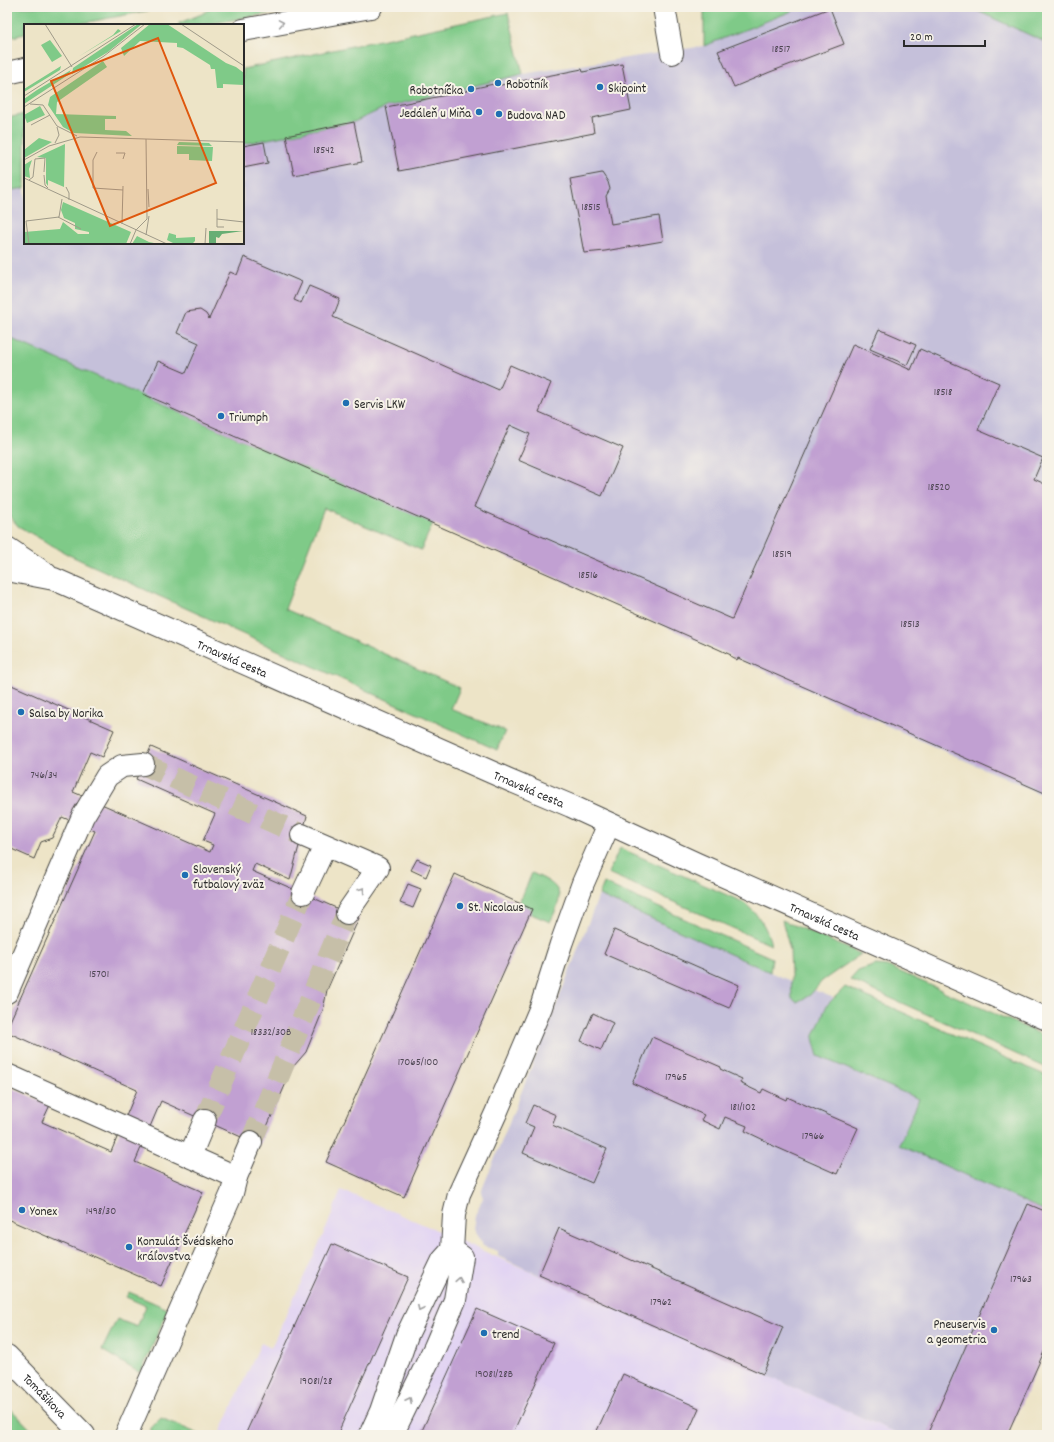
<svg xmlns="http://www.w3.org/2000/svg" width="1054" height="1442" font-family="Dekko,sans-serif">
  <rect width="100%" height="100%" fill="#f7f3e8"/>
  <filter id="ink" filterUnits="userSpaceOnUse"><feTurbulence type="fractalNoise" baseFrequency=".025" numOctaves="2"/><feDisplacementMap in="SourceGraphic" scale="8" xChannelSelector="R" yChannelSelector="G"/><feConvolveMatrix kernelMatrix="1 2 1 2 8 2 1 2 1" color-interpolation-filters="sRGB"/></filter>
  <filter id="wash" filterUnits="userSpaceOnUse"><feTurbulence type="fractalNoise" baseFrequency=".012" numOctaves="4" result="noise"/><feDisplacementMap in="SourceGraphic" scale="16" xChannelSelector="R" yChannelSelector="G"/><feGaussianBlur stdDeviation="0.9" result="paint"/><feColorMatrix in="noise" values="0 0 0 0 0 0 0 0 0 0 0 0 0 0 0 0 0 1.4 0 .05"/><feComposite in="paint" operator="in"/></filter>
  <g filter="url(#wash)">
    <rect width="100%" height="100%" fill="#ede4c7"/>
    <path fill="#e2d4f3" d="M341 1190 420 1223 902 1435H219L261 1343 271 1348 328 1224Z"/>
    <g fill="#c5c0da">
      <path d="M802 7H969L1047 43V797L433 523 7 337V191L25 188V243H243V144L354 122 386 107 523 74 704 46Z"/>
      <path d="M599 895 781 977 834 998 1047 1094V1345L1007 1435H902L539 1275 498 1256V1251L483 1246 473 1229 475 1215 483 1198 481 1192 549 1024Z"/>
    </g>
    <g fill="#7fca88" stroke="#557a5a">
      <path d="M7 7H167L73 25H25V34L7 38Z"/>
      <path d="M212 7H306L203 25H179V23L202 14Z"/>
      <path d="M704 7H802L704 46Z"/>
      <path d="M969 7H1047V43Z"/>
      <path d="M508 13 523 74 386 107 354 122 243 144V69Z"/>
      <path d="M25 114V188L7 191V118Z"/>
      <path d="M7 337 433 523 421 550 324 508 285 609 460 688 451 709 505 731 497 750 69 555 18 526 7 513Z"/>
      <path d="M620 848 743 902C757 913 767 926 771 945L608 873Z"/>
      <path d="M532 873C542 878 560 884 559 898 559 905 553 916 550 922L517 908Z"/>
      <path d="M604 883 772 958 770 972 599 895Z"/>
      <path d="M782 920 861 954 822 981 810 995 797 1002 792 999 790 950Z"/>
      <path d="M876 965 887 966 1047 1037V1068L850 980 858 971Z"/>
      <path d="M845 987 1047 1076V1212L899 1145 919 1099 818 1056 813 1038 827 1005Z"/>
      <path d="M129 1292 168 1309 142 1370 138 1372 102 1350 117 1319 137 1327 146 1306 126 1297Z"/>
      <path d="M7 1405 36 1435H7Z"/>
      <path d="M161 1418 201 1435H151V1428Z"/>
    </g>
    <g id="blocks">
      <g fill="#c1a0d2">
        <path d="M830 8 844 44 770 72 734 87 718 51Z"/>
        <path d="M622 64 631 110 592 118 594 133 399 171 386 107 467 91 466 90 471 89 498 83H500L501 85 582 69 583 72Z"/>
        <path d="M354 122 362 162 294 175 286 136Z"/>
        <path d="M264 142 268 163 243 168V146Z"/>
        <path d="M602 173 608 182 610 189 606 196 611 224 659 216 663 241 605 251 584 253 570 179Z"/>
        <path d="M244 257 302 282 294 300 301 303 309 286 340 299 333 317 499 390 510 365 551 383 539 412 623 448 602 496 518 460 530 434 510 425 474 507 732 619 853 344 911 370 920 349 999 383 978 430 1043 458 1034 479 1047 485V794L738 658 737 660 730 656 731 655 718 649 170 408 171 406 143 394 158 361 186 373 199 343 177 333 186 312 200 310 206 314 209 319 230 272 237 275Z"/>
        <path d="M879 329 916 345 907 365 870 349Z"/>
        <path d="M7 683 114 730 102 757 90 752 73 792 106 806 210 852 213 845 203 841 215 814 136 779 151 747 307 816 290 880 255 864 252 871 359 918 327 990 323 1010 306 1052 293 1067 259 1145 161 1101 135 1162 203 1192 161 1286 7 1219V1201L8 1198 7 1197V1086L50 1105 42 1122 111 1152 137 1090 7 1032V1028L95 831 62 817 52 838 41 842 34 859 7 847Z"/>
        <path d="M417 859 431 865 426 877 411 870Z"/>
        <path d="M455 874 532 909 404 1197 326 1162Z"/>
        <path d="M408 884 421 889 413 908 400 903Z"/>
        <path d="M614 930 739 985 729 1008 604 954Z"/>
        <path d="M593 1013 613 1023 601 1050 581 1041Z"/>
        <path d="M652 1037 721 1067 720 1069 742 1079 740 1083 761 1093 763 1089 786 1100 787 1097 858 1128 837 1174 767 1143 768 1142 745 1131 747 1126 725 1117 720 1129 701 1120 704 1115 632 1083Z"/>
        <path d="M533 1105 556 1115 552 1125 607 1149 592 1183 523 1153 534 1127 525 1123Z"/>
        <path d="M1028 1204 1047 1212V1345L1007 1435H927Z"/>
        <path d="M559 1228 783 1327 763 1374 539 1275Z"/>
        <path d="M332 1244 408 1277 337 1435H245Z"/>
        <path d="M477 1309 554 1343 512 1435H420Z"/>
        <path d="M623 1374 699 1408 687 1435H595Z"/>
      </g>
    </g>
  </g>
  <g filter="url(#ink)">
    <use href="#blocks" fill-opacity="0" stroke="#484742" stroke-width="1"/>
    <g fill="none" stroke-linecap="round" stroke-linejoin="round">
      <g stroke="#c6bfa8" stroke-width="22" stroke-dasharray="22 11" stroke-linecap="butt">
        <path d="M143 764 302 835"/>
        <path d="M205 1120 303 893"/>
        <path d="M251 1142 347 913"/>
      </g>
      <defs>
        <g id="minor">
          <path d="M664 7 672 53"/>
          <path d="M302 835 378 868 347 913"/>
          <path d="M303 893 325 846"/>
          <path d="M7 992 83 816 107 776 122 766 143 764"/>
          <path d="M7 1075 236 1177"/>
          <path d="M190 1156 205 1120"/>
          <path d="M126 1435 232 1193 236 1177 251 1142"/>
          <path d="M370 1435 381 1411 407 1335 443 1260 452 1250 454 1215 459 1194 496 1113 541 1007 561 944 583 883 609 824"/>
          <path d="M392 1435 435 1347 455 1300 462 1257 452 1250"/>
        </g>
        <g id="major">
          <path d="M243 30 371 7"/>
          <path d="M7 73 25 69"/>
          <path d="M7 548 46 574"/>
          <path id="s1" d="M7 570 54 579 507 779 571 806 697 864 1047 1019"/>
          <path id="s2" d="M7 1356 84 1435"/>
        </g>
      </defs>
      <use href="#minor" stroke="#484742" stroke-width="24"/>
      <use href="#major" stroke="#484742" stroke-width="24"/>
      <use href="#minor" stroke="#fff" stroke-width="22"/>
      <use href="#major" stroke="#fff" stroke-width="22"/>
    </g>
    <defs><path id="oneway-chevron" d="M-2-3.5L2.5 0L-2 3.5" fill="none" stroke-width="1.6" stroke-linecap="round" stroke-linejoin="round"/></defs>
    <g stroke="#a0a0a0">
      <use href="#oneway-chevron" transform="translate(281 23) rotate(-10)"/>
      <use href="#oneway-chevron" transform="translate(362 890) rotate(-56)"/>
      <use href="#oneway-chevron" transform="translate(459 1280) rotate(-80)"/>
      <use href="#oneway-chevron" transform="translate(420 1308) rotate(115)"/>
      <use href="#oneway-chevron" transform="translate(409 1400) rotate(-64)"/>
    </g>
  </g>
  <g fill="#1f6fb2" stroke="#f7f3e8" stroke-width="1.5">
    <circle cx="498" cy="83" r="4"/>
    <circle cx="600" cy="87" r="4"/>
    <circle cx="471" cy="89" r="4"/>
    <circle cx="479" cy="112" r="4"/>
    <circle cx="499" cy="114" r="4"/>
    <circle cx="346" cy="403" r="4"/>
    <circle cx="221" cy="416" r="4"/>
    <circle cx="21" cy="712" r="4"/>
    <circle cx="185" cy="875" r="4"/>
    <circle cx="460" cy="906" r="4"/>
    <circle cx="22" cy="1210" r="4"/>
    <circle cx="129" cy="1247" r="4"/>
    <circle cx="994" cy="1330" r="4"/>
    <circle cx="484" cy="1333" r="4"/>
  </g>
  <g text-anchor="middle" stroke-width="4" stroke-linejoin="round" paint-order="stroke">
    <g font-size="11" fill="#504855">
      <text x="781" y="52">18517</text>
      <text x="324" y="153">18542</text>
      <text x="591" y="210">18515</text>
      <text x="943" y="395">18518</text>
      <text x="939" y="490">18520</text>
      <text x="782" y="557">18519</text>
      <text x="588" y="578">18516</text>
      <text x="910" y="627">18513</text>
      <text x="44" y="778">746/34</text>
      <text x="99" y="977">15701</text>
      <text x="271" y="1035">18332/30B</text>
      <text x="418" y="1065">17065/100</text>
      <text x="676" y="1080">17965</text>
      <text x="743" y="1110">181/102</text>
      <text x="813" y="1139">17966</text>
      <text x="101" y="1214">1498/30</text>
      <text x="1021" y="1282">17963</text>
      <text x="661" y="1305">17962</text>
      <text x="494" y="1377">19081/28B</text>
      <text x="316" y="1384">19081/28</text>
    </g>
    <g font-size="13" fill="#2b2b2b" stroke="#f7f3e8" text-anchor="start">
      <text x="506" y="88">Robotník</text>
      <text x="608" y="92">Skipoint</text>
      <text x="463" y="94" text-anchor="end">Robotníčka</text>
      <text x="471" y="117" text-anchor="end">Jedáleň u Miňa</text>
      <text x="507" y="119">Budova NAD</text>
      <text x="354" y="408">Servis LKW</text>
      <text x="229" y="421">Triumph</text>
      <text x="29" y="717">Salsa by Norika</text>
      <text x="193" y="873">Slovenský<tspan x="193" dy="15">futbalový zväz</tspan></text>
      <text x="468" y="911">St. Nicolaus</text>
      <text x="30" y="1215">Yonex</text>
      <text x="137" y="1245">Konzulát Švédskeho<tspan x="137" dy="15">kráľovstva</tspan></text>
      <text x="986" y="1328" text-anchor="end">Pneuservis<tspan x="986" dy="15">a geometria</tspan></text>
      <text x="492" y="1338">trend</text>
    </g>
    <g font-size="13" fill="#2b2b2b" stroke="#f7f3e8">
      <text dy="5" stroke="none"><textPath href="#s1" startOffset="243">Trnavská cesta</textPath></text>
      <text dy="5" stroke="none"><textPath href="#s1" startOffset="567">Trnavská cesta</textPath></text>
      <text dy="5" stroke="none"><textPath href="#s1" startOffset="891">Trnavská cesta</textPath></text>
      <text dy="5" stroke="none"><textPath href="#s2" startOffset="55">Tomášikova</textPath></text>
    </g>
  </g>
  <g transform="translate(24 24)">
    <rect width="220" height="220" fill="#ede4c7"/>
    <path d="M114 0H118L84 28 48 50 49 44ZM126 0H143L202 39 212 43 220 49V61L199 60V64H193L191 45H187L186 41 159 24 153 23V19L116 17 100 32 97 24ZM94 5 97 7 54 33 89 11ZM26 16 38 32 28 38 17 21ZM79 37 83 43 33 78 32 90 92 92V95H81V106L102 107 108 112 50 109 39 103 24 81 26 73ZM37 42 36 46 0 68V65ZM47 46 44 51 0 80V75L13 66ZM16 82 21 91 3 99 0 91ZM15 114 28 118 0 134V126ZM155 118 185 119 188 122 153 121ZM41 120 40 163 24 156V162L22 159V134L13 133ZM153 122 189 123 188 137 165 136V130H153ZM8 136 5 145 6 154 0 152V141ZM39 178 107 208 102 220H0V208L36 205 39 198 54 210H65V208L51 205V199L40 194 37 186ZM145 209 152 211V214L171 213V217L168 220H151L143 216ZM113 212 125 218 135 220H108Z" fill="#7fca88"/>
    <path d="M185 207H219L198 210 195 214 192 213V220H185Z" fill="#67ae74"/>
    <path fill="none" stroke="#9f9a89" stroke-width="1" d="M21 0 48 43M157 0 220 42M0 72 112 0M6 80 19 81 33 102 53 112M0 83 80 32 121 0M7 101 26 91M31 119 35 111 33 103M73 128 69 136V164L99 166M92 129H101L99 135M0 136 25 122 56 113 220 118M20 151 21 161 24 164M0 154 143 220M5 156 9 153 11 135 21 134 20 148M42 163 45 169V176M124 165 125 183M193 185V203H200M34 193 57 205M193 195 220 198M98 200 99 162M122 211 125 192M5 220 2 197 35 193 38 175M106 220 112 206 123 195 122 115M181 220 182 204"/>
    <path fill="#df570e" fill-opacity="0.15" stroke="#df570e" stroke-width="2" d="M134 14 192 159 86 202 27 57Z"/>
    <rect width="220" height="220" fill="none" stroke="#2b2b2b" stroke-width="2"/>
  </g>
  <rect width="1054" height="1442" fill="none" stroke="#f7f3e8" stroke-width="24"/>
  <path d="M904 40v6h81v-6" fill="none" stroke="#2b2b2b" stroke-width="2"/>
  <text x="910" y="40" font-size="12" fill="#2b2b2b" stroke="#f7f3e8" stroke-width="3" paint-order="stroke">20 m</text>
</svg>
